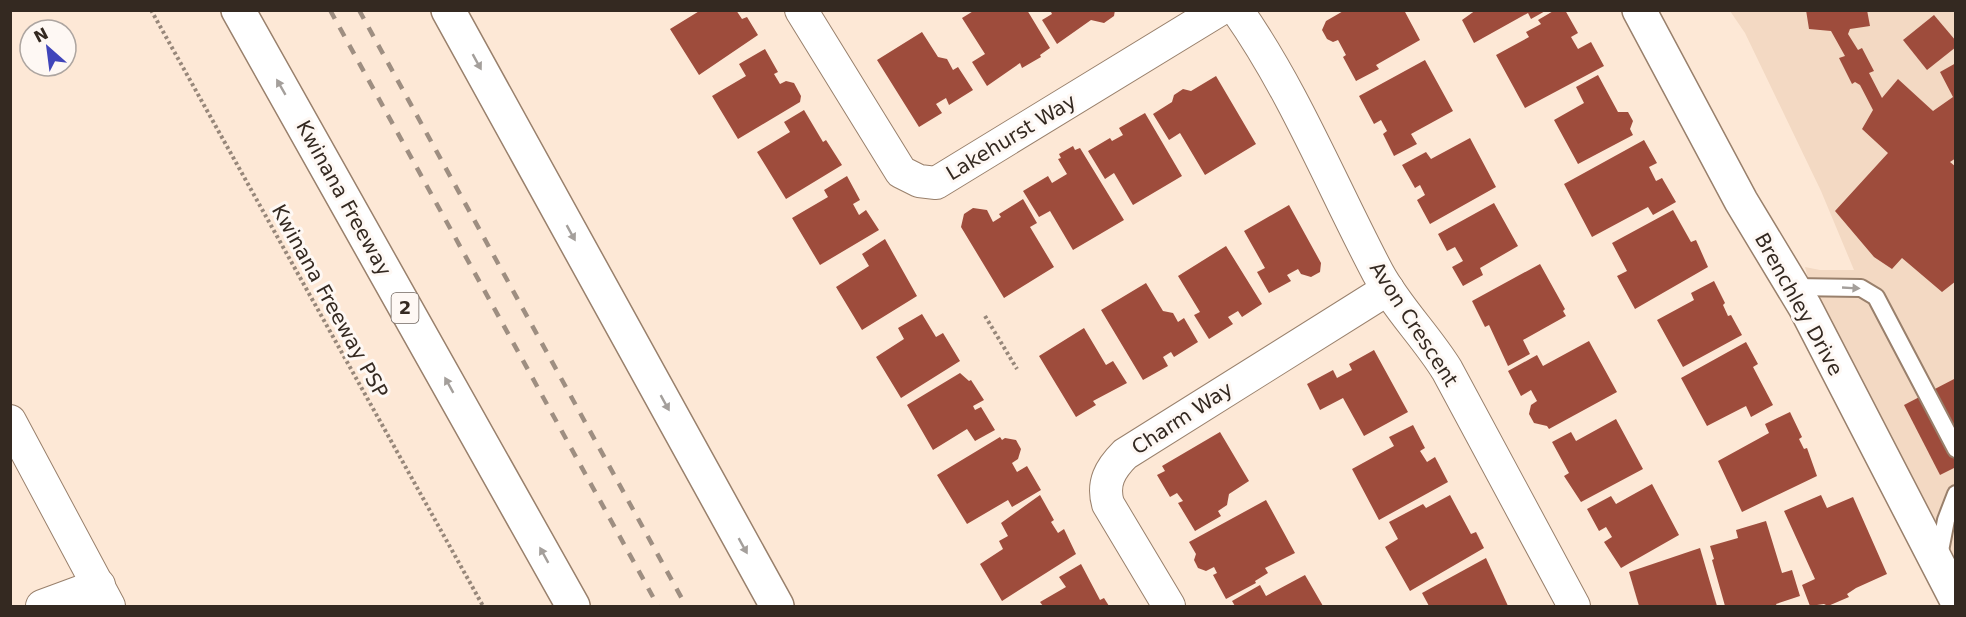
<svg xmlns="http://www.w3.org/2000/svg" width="1966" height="617" font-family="'DejaVu Sans',sans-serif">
  <rect width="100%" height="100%" fill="#fde8d6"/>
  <path fill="#f3d9c3" d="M1730 11H1955V562L1812 293 1805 267 1820 270H1854L1821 191 1745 33Z"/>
  <g fill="#9e4c3c">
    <path d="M701 10H736L742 19 747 17 758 35 699 75 670 29Z"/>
    <path d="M975 10H1027L1050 48 1040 55 1041 57 1022 68 1020 63 987 86 972 62 985 54 962 18Z"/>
    <path d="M1050 10H1115L1114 16 1104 23 1091 20 1057 44 1042 20 1052 14Z"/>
    <path d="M1345 10H1404L1420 40 1376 65 1379 69 1356 81 1343 57 1346 55 1338 40 1333 42 1327 39 1322 30 1326 21Z"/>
    <path d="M1476 10H1547L1531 19 1528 13 1474 43 1462 20Z"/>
    <path d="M1555 10H1565L1578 33 1571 37 1578 49 1591 42 1604 66 1525 108 1496 55 1529 37 1526 32 1541 24 1538 20Z"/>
    <path d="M1806 10H1867L1870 26 1850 29 1848 34 1858 50 1862 48 1874 71 1869 73 1882 98 1898 79 1933 111 1953 97 1940 72 1956 63V158L1950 162 1956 167V281L1942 292 1902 258 1892 269 1874 257 1835 211 1888 153 1862 129 1873 110 1860 85 1855 82 1852 84 1839 58 1845 56 1831 31 1809 29Z"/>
    <path d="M1934 15 1956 41V47L1927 70 1903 40Z"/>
    <path d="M922 32 938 57 947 59 953 70 958 67 973 90 949 105 946 98 936 104 942 113 919 127 877 60Z"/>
    <path d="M765 49 778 72 774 74 780 84 786 81 794 83 801 96 800 102 738 139 712 96 746 76 739 64Z"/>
    <path d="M1425 60 1453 111 1411 134 1417 144 1394 156 1383 134 1387 131 1381 120 1374 124 1359 96Z"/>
    <path d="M1598 75 1618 112H1628L1633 121 1630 129 1633 135 1578 164 1554 120 1584 103 1576 87Z"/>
    <path d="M1216 76 1256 144 1205 175 1180 133 1169 140 1153 114 1172 102 1174 95 1183 89 1191 91Z"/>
    <path d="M804 110 823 142 826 140 842 165 786 199 757 152 790 132 784 122Z"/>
    <path d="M1145 113 1182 176 1133 205 1114 173 1105 179 1088 151 1110 138 1112 141 1123 135 1119 128Z"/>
    <path d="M1470 138 1496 187 1430 224 1417 200 1425 195 1420 185 1415 188 1402 165 1426 152 1431 159Z"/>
    <path d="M1644 140 1657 163 1649 167 1656 181 1662 178 1676 202 1653 215 1648 207 1592 237 1564 184Z"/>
    <path d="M1073 146 1075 150 1080 148 1124 220 1073 250 1050 211 1039 217 1023 191 1048 176 1052 183 1067 174 1058 159 1061 158 1059 154Z"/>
    <path d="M847 176 860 200 853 204 859 215 866 210 879 230 820 265 792 218 828 197 824 190Z"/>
    <path d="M1023 199 1037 223 1030 227 1054 267 1004 298 961 227 964 214 973 208 987 210 993 222 1001 217 999 214Z"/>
    <path d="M1494 203 1518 246 1480 268 1483 275 1463 286 1452 267 1463 261 1455 247 1447 251 1438 234Z"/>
    <path d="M1289 205 1321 263 1320 272 1311 277 1301 274 1298 269 1287 275 1291 281 1269 293 1257 272 1265 268 1244 231Z"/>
    <path d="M1673 210 1691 242 1696 240 1708 267 1635 309 1617 276 1627 271 1612 243Z"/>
    <path d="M885 239 917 296 862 330 836 287 869 266 862 254Z"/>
    <path d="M1226 246 1262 304 1242 317 1238 311 1228 317 1233 324 1209 339 1194 315 1200 312 1178 276Z"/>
    <path d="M1540 264 1565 309 1563 311 1566 316 1523 340 1530 354 1508 366 1489 325 1485 327 1472 301Z"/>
    <path d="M1714 281 1725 303 1723 305 1728 316 1731 315 1742 335 1683 367 1657 320 1694 300 1691 293Z"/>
    <path d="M1146 283 1163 311 1173 313 1178 322 1184 318 1198 342 1174 357 1171 352 1163 357 1168 366 1143 380 1101 310Z"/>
    <path d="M922 314 936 337 943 333 960 361 901 398 876 357 904 339 898 328Z"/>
    <path d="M1084 328 1106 365 1113 361 1127 383 1093 401 1096 405 1076 417 1039 356Z"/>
    <path d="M1589 341 1617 392 1549 429 1547 426 1534 423 1529 414 1531 405 1537 401 1531 390 1521 396 1508 371 1537 355 1543 366Z"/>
    <path d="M1746 342 1758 364 1753 367 1773 405 1751 417 1746 406 1707 426 1681 378Z"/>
    <path d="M1374 350 1408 412 1364 436 1343 398 1320 410 1307 384 1333 370 1337 378 1352 370 1349 364Z"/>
    <path d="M960 373 969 381 971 380 984 400 973 406 975 410 981 407 995 430 975 441 967 429 933 450 907 405Z"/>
    <path d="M1956 378V467L1940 475 1904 405Z"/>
    <path d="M1790 412 1802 437 1799 439 1804 449 1807 448 1817 476 1742 512 1718 461 1769 433 1765 424Z"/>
    <path d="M1616 419 1643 469 1581 502 1564 476 1569 473 1552 442 1571 432 1576 441Z"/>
    <path d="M1413 425 1425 448 1420 451 1427 462 1435 457 1448 482 1379 520 1352 469 1394 446 1389 437Z"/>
    <path d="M1220 432 1249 481 1229 494 1227 505 1218 511 1221 516 1195 531 1178 503 1183 501 1177 493 1170 497 1157 475 1165 471 1162 466Z"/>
    <path d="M1000 437 1002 440 1005 438 1016 440 1021 449 1018 459 1012 463 1017 472 1027 466 1041 490 1012 507 1008 500 967 524 937 475Z"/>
    <path d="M1652 484 1679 535 1621 568 1604 542 1612 537 1606 527 1599 531 1587 509 1611 496 1616 504Z"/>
    <path d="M1040 495 1054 520 1051 522 1058 533 1064 529 1076 554 1002 601 980 564 1003 549 999 541 1008 536 1001 523Z"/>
    <path d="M1450 495 1471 534 1476 532 1484 548 1410 591 1385 547 1398 539 1389 522 1423 504 1426 508Z"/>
    <path d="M1821 495 1827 508 1853 497 1887 574 1856 588 1847 594 1849 597 1828 606 1824 604 1810 606 1802 585 1815 579 1784 511Z"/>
    <path d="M1266 500 1295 553 1265 568 1268 573 1255 581 1256 583 1226 599 1213 575 1217 573 1214 567 1206 571 1198 568 1194 560 1196 554 1189 542Z"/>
    <path d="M1766 521 1782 573 1792 570 1800 596 1776 604 1777 606H1725L1712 560 1714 559 1710 546 1738 538 1736 530Z"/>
    <path d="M1700 548 1717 606H1639L1629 572Z"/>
    <path d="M1486 558 1508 606H1429L1422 593Z"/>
    <path d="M1081 564 1100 600 1104 598 1109 606H1043L1040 602 1066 587 1059 577Z"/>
    <path d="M1305 575 1323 606H1235L1232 601 1260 585 1266 596Z"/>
  </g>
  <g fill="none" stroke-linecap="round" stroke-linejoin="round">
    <defs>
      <g id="service">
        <path d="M1793 287 1861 288 1876 297 1956 449"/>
        <path d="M1939 556 1946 520 1956 494"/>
      </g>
      <g id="minor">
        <path d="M801 10 901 172 919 181 936 183 1219 10"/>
        <path d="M1237 10C1294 91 1332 186 1378 273 1397 308 1426 336 1447 370L1574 606"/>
        <path d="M10 421 109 606"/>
        <path d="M42 606 99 585"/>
        <path d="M1169 606 1108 504C1102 483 1110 469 1125 454L1388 289"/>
      </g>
      <path id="tertiary" d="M1639 10 1741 201 1805 307 1956 599"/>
      <g id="motorway">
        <path d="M238 10 573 606"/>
        <path d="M448 10 777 606"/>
      </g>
    </defs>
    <use href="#service" stroke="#99806c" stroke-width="20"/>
    <use href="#minor" stroke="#99806c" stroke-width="34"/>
    <use href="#tertiary" stroke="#99806c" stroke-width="36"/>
    <use href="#motorway" stroke="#99806c" stroke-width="36"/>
    <g stroke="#97877a" stroke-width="4" stroke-dasharray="3 3" stroke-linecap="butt">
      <path d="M151 10 483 606"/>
      <path d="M985 316 1017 369"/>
    </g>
    <use href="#service" stroke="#fff" stroke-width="16"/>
    <use href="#minor" stroke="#fff" stroke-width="32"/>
    <use href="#tertiary" stroke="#fff" stroke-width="33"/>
    <use href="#motorway" stroke="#fff" stroke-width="33"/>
    <g stroke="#9e8e81" stroke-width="4.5" stroke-dasharray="10 10" stroke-linecap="butt">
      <path d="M330 10 658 606"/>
      <path d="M359 10 686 606"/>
    </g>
  </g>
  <defs><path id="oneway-solid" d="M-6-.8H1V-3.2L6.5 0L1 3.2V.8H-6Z" transform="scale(1.5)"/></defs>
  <g fill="#a49f9b">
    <use href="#oneway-solid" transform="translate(477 62) rotate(61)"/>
    <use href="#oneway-solid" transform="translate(281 87) rotate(-120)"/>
    <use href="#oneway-solid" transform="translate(571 233) rotate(61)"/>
    <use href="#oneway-solid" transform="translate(1851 288) rotate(3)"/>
    <use href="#oneway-solid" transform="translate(449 385) rotate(-119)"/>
    <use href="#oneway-solid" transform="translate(665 403) rotate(61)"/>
    <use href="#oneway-solid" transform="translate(743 546) rotate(61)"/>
    <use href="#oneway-solid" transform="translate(544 555) rotate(-119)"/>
  </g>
  <g text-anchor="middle" stroke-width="6" stroke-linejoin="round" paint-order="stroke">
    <rect fill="#fef8f4" stroke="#716760" stroke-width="1.5" x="391.5" y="293" width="27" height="30" rx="4.5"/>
    <g font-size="18" font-weight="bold" fill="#342921">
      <text x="405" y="314">2</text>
    </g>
    <g font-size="20" fill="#342921" stroke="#fef8f4">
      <text transform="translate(1011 137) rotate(-31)" y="7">Lakehurst Way</text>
      <text transform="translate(344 198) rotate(61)" y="7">Kwinana Freeway</text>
      <text transform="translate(330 301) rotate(61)" y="7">Kwinana Freeway PSP</text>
      <text transform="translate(1799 304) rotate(61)" y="7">Brenchley Drive</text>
      <text transform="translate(1414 324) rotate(57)" y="7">Avon Crescent</text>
      <text transform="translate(1182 418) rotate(-33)" y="7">Charm Way</text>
    </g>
  </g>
  <rect width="1966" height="617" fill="none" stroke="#342921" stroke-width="24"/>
  <g transform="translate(48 48) rotate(332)"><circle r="28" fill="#fef8f4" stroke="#ada5a0" stroke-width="1.5"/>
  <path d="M0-4.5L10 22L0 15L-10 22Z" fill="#4045ba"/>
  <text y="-9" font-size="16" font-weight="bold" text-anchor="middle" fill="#342921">N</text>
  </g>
</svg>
